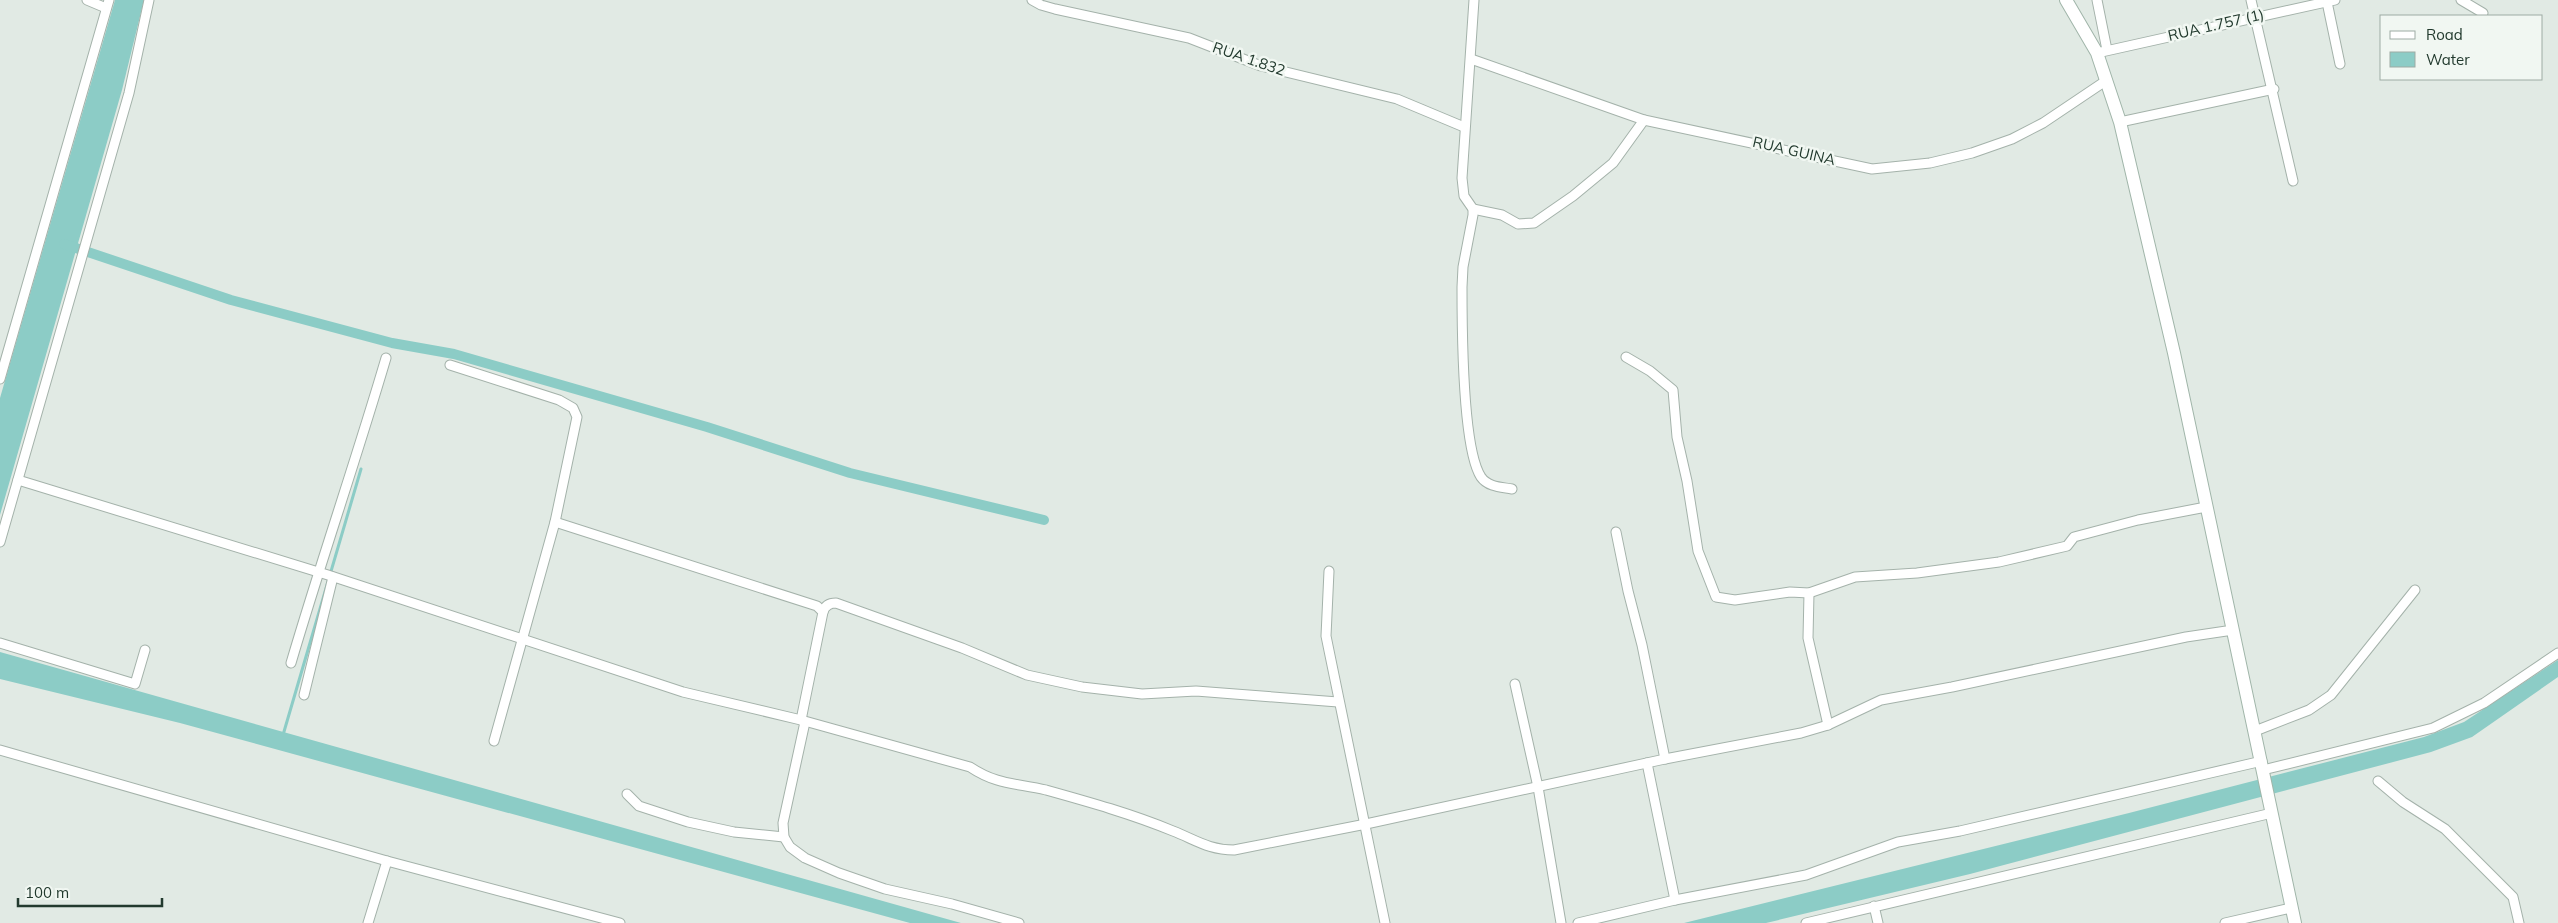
<svg xmlns="http://www.w3.org/2000/svg" width="2558" height="923" font-family="Mulish,sans-serif">
  <rect width="100%" height="100%" fill="#e1eae4"/>
  <g fill="#8cccc6">
    <path d="M115 0H144L122 90 0 515V398Z"/>
    <path d="M0 652 961 923H910L180 723 0 679Z"/>
    <path d="M2558 660V677L2472 737 2431 752 1970 874 1766 923H1684L2129 813 2424 737 2464 722Z"/>
  </g>
  <g fill="none" stroke-linecap="round" stroke-linejoin="round">
    <path stroke="#8cccc6" stroke-width="3" d="M283 735 361 469"/>
    <path stroke="#8cccc6" stroke-width="10" d="M64 244 231 300 392 343 454 354 707 427 850 473 1044 520"/>
    <defs>
      <g id="street">
        <path d="M87 0 106 8"/>
        <path d="M1032 0 1041 5 1055 9 1189 38 1261 66 1397 99 1464 127"/>
        <path d="M1474 0 1462 178 1464 196 1473 209V215L1463 267 1462 287C1462 326 1462 448 1481 477 1488 487 1501 487 1512 489"/>
        <path d="M2097 0 2107 50"/>
        <path d="M2251 0 2293 181"/>
        <path d="M2461 0 2483 13"/>
        <path d="M2327 2 2340 64"/>
        <path d="M2097 53 2335 0"/>
        <path d="M1471 59 1644 120 1872 169 1930 163 1972 153 2012 139 2043 123 2107 80"/>
        <path d="M2120 122 2274 89"/>
        <path d="M1473 209 1502 215 1518 224 1534 223 1573 196 1613 163 1644 120"/>
        <path d="M1626 357 1650 371 1673 390 1677 437 1687 481 1698 551 1716 597 1735 600 1790 592 1809 593 1855 577 1917 573 1999 562 2067 546 2074 537 2138 520 2206 507"/>
        <path d="M450 365 559 400 573 408 577 417 555 522 494 741"/>
        <path d="M0 379 109 0"/>
        <path d="M18 480 328 575 683 692 801 720 970 767C997 785 1016 783 1046 790 1089 802 1132 814 1173 831 1196 840 1209 850 1234 850L1366 824 1665 759 1801 733 1828 725 1881 700 1952 687 2186 637 2233 630"/>
        <path d="M555 522 817 606 823 612 801 720"/>
        <path d="M1616 532 1628 591 1642 645 1665 759"/>
        <path d="M0 542 129 93 149 0"/>
        <path d="M1329 571 1326 636 1385 923"/>
        <path d="M1809 593 1808 638 1828 725"/>
        <path d="M823 612C825 605 830 603 836 603L962 648 1027 675 1082 687 1142 694 1196 691 1338 702"/>
        <path d="M0 643 135 684 145 650"/>
        <path d="M291 663C321 561 356 460 386 358"/>
        <path d="M1515 684 1538 787 1561 923"/>
        <path d="M304 695 333 577"/>
        <path d="M805 722 783 823 784 837 790 847 805 858 839 873 885 889 952 904 1019 923"/>
        <path d="M2255 731 2309 710 2331 695 2415 590"/>
        <path d="M0 750 387 861 620 923"/>
        <path d="M1647 763 1675 900"/>
        <path d="M2263 770 2433 728 2484 703 2558 653"/>
        <path d="M2378 781 2403 802 2445 829 2513 897 2519 923"/>
        <path d="M627 794 639 806 688 822 734 832 784 837"/>
        <path d="M1874 906 1878 923"/>
        <path d="M368 923 387 861"/>
        <path d="M1578 923 1675 900 1806 875 1898 842 1960 831 2262 761"/>
        <path d="M1806 923 2272 813"/>
        <path d="M2225 923 2291 908"/>
      </g>
      <path id="secondary" d="M2066 0 2097 53 2120 122 2174 353 2295 923"/>
    </defs>
    <use href="#street" stroke="#a4b2aa" stroke-width="11"/>
    <use href="#secondary" stroke="#a0b5a9" stroke-width="14"/>
    <use href="#street" stroke="#fff" stroke-width="9"/>
    <use href="#secondary" stroke="#fff" stroke-width="12"/>
  </g>
  <g text-anchor="middle" stroke-width="5" stroke-linejoin="round" paint-order="stroke">
    <g font-size="15" fill="#223a2e" stroke="#f1f7f2">
      <text transform="translate(2216 25) rotate(-13)" y="5">RUA 1.757 (1)</text>
      <text transform="translate(1249 59) rotate(19)" y="5">RUA 1.832</text>
      <text transform="translate(1794 151) rotate(13)" y="5">RUA GUINA</text>
    </g>
  </g>
  <rect x="2380" y="15" width="162" height="65" fill="#f1f7f2" stroke="#9eaba4"/>
  <rect x="2390" y="31" width="25" height="8" fill="#ffffff" stroke="#9eaba4"/>
  <text x="2426" y="40" font-size="15" fill="#223a2e">Road</text>
  <rect x="2390" y="52" width="25" height="15" fill="#8cccc6" stroke="#9eaba4"/>
  <text x="2426" y="65" font-size="15" fill="#223a2e">Water</text>
  <path d="M18 898v8h144v-8" fill="none" stroke="#223a2e" stroke-width="2.5"/>
  <text x="25" y="898" font-size="15" fill="#223a2e" stroke="#f1f7f2" stroke-width="4" paint-order="stroke">100 m</text>
</svg>
